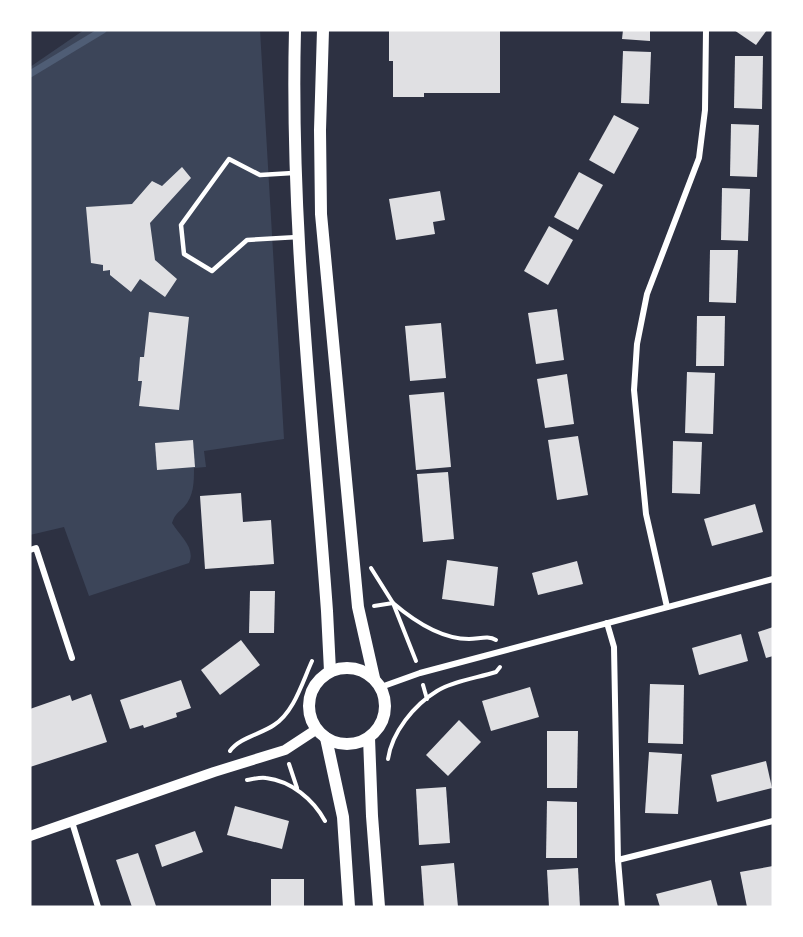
<svg xmlns="http://www.w3.org/2000/svg" width="803" height="937" font-family="Inter,sans-serif">
  <rect width="100%" height="100%" fill="#2d3142"/>
  <path fill="#3c4559" d="M84 30H260L284 439 204 451 206 467 194 468C194 482 194 496 184 507 178 513 175 514 172 523 180 536 196 548 189 563L89 596 64 527 30 535V67Z"/>
  <g fill="none" stroke-linecap="round" stroke-linejoin="round">
    <path stroke="#4f5d75" stroke-width="7" d="M30 74 103 30"/>
  </g>
  <g fill="#e0e0e3">
    <path d="M389 30H500V93H424V97H393V61H389Z"/>
    <path d="M623 30H650V41L622 39Z"/>
    <path d="M734 30H767L756 45Z"/>
    <path d="M623 51 651 52 649 104 621 103Z"/>
    <path d="M735 56H763L762 109 734 108Z"/>
    <path d="M614 115 639 128 614 174 589 160Z"/>
    <path d="M731 124 759 125 757 177 730 176Z"/>
    <path d="M182 167 191 178 150 223 155 260 177 279 165 297 140 279 131 292 110 275V270L103 271V265L91 263 86 207 132 204 152 181 162 186Z"/>
    <path d="M579 172 603 185 578 230 554 217Z"/>
    <path d="M722 188 750 189 748 241 721 240Z"/>
    <path d="M440 191 445 220 433 222 435 234 396 240 389 199Z"/>
    <path d="M549 226 573 240 548 285 524 271Z"/>
    <path d="M710 250H738L736 303 709 302Z"/>
    <path d="M557 309 564 360 536 364 528 313Z"/>
    <path d="M149 312 189 317 179 410 139 406 142 381H138L140 357H144Z"/>
    <path d="M697 316H725L724 366H696Z"/>
    <path d="M441 323 446 378 410 381 405 326Z"/>
    <path d="M687 372 715 373 713 434 685 433Z"/>
    <path d="M567 374 574 424 545 428 537 379Z"/>
    <path d="M444 392 451 467 416 470 409 395Z"/>
    <path d="M578 436 588 495 557 500 548 440Z"/>
    <path d="M193 440 195 467 157 470 155 443Z"/>
    <path d="M673 441 702 442 700 494 672 493Z"/>
    <path d="M448 472 454 539 423 542 417 474Z"/>
    <path d="M241 493 243 522 271 520 274 564 205 569 200 496Z"/>
    <path d="M755 504 763 532 712 546 704 519Z"/>
    <path d="M447 560 498 567 494 606 442 599Z"/>
    <path d="M577 561 583 584 538 595 532 573Z"/>
    <path d="M250 591H275L274 633H249Z"/>
    <path d="M773 627V656L766 658 758 632Z"/>
    <path d="M741 634 748 661 699 675 692 648Z"/>
    <path d="M241 640 260 665 220 695 201 670Z"/>
    <path d="M181 680 191 708 176 713 177 717 144 728 143 725 130 729 120 700Z"/>
    <path d="M650 684 684 685 683 744 648 743Z"/>
    <path d="M530 687 539 717 491 731 482 701Z"/>
    <path d="M91 694 107 742 30 767V709L70 695 72 701Z"/>
    <path d="M459 720 481 742 448 776 426 755Z"/>
    <path d="M547 731H578L577 788H547Z"/>
    <path d="M649 752 682 754 678 814 645 813Z"/>
    <path d="M766 761 772 788 717 802 711 775Z"/>
    <path d="M446 787 450 843 419 845 416 789Z"/>
    <path d="M547 801 577 802V858H546Z"/>
    <path d="M235 806 289 821 282 849 227 835Z"/>
    <path d="M195 831 203 852 162 867 155 845Z"/>
    <path d="M138 853 156 906 153 907H132L116 860Z"/>
    <path d="M454 863 458 907H424L421 866Z"/>
    <path d="M773 866V907H747L740 872Z"/>
    <path d="M578 868 580 907H549L547 870Z"/>
    <rect x="271" y="879" width="33" height="28"/>
    <path d="M711 880 718 907H660L656 894Z"/>
  </g>
  <g fill="none" stroke-linecap="round" stroke-linejoin="round">
    <g stroke="#fff" stroke-width="4">
      <path d="M371 568 393 603 416 661"/>
      <path d="M374 606 393 603C414 621 441 639 469 639 479 639 488 635 496 640"/>
      <path d="M423 685 427 699"/>
      <path d="M230 751C239 738 261 734 274 725 294 712 302 683 312 661"/>
      <path d="M388 759C392 732 414 705 437 691 453 681 477 678 496 672L500 667"/>
      <path d="M289 764 297 788"/>
      <path d="M247 780C253 779 260 777 266 778 291 781 313 799 325 821"/>
    </g>
    <path stroke="#fff" stroke-width="4.5" d="M293 173 260 175 229 159 181 225 184 254 212 271 247 240 298 237"/>
    <g stroke="#fff" stroke-width="6">
      <path d="M30 550 36 548 72 658"/>
      <path d="M667 607 646 514 634 390 637 344 647 294 699 158 705 110 706 30"/>
      <path d="M607 623 614 647 618 860 622 907"/>
      <path d="M381 687 420 673 773 579"/>
      <path d="M72 822 98 907"/>
      <path d="M618 860 773 821"/>
    </g>
    <path stroke="#fff" stroke-width="10" d="M30 836 214 772 285 750 317 729"/>
    <g stroke="#fff" stroke-width="12">
      <path d="M295 30C290 224 313 417 327 611L330 671"/>
      <path d="M323 30 320 130 321 214 358 607 374 678"/>
      <circle cx="347" cy="706" r="38"/>
      <path d="M326 738 343 817 349 907"/>
      <path d="M369 738 372 816 379 907"/>
    </g>
  </g>
  <rect width="803" height="937" fill="none" stroke="#ffffff" stroke-width="63"/>
</svg>
